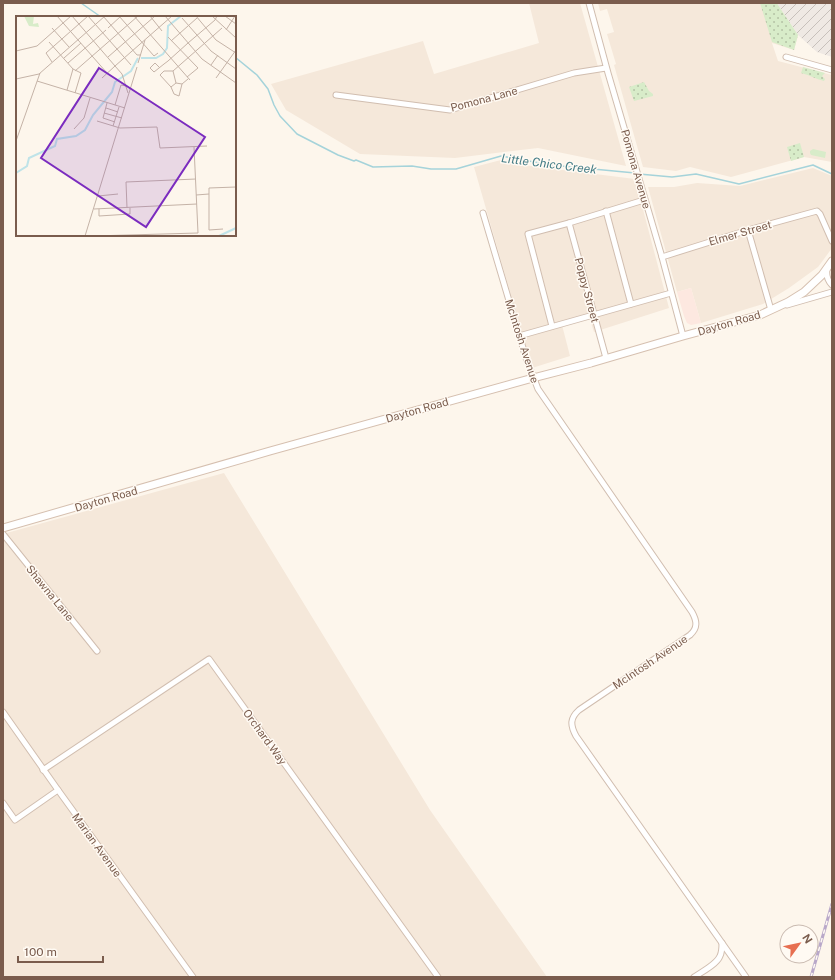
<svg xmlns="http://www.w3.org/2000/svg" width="835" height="980" font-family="'Public Sans',sans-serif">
  <defs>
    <pattern id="industrial-furrows" width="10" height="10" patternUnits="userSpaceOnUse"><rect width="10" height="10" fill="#efe9e4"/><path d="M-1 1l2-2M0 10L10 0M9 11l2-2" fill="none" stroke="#c7c0bb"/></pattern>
    <pattern id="green-dots" width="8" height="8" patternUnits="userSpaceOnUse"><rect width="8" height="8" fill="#d8ecc9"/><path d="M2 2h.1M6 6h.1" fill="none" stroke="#b4c2a5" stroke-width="1.8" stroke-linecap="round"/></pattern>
  </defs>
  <rect width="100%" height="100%" fill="#fdf6ec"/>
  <g fill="#f5e8da">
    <path d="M529 3H580L626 166 538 148 455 158 360 154 286 110 271 84 423 41 434 74 539 43Z"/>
    <path d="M598 3H777L778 5 798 35 794 50 772 43 778 61 832 75V162L804 157 731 177 690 167 676 171 643 167 614 65 616 64 607 34 614 32 607 9 600 11Z"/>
    <path d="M501 160 523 165 635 179 669 308 594 332 589 317 562 325 570 356 532 368 474 167Z"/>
    <path d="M813 168 832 176V248L824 259 818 267 789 288 763 304 701 323 691 288 677 292 648 187H674L697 183 740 186Z"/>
    <path d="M224 473 430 810 547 977H3V534Z"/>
  </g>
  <path fill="#fde8e0" d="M691 288 701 323 691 325 687 323 684 316 677 292Z"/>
  <path fill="url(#industrial-furrows)" d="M778 3H832V57L817 52 798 35 778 5Z"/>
  <g fill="url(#green-dots)">
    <path d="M760 3H777L778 5 798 35 794 50 772 42Z"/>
    <path d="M803 67 825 73 822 76 825 79 824 81C816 79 809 75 801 73Z"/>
    <path d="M644 82 649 91 653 94V96L634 101 629 87Z"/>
    <path d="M800 143 804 157 791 161 787 147Z"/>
  </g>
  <path fill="#d8ecc9" d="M813 149 826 152 825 158 811 155 810 153V151Z"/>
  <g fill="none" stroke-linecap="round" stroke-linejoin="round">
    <g stroke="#a5d3da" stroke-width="1.5">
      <path d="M81 3 101 17"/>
      <path d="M235 57 257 75 268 89 274 105 280 116 297 134 338 155 354 161 356 160 373 167 412 166 431 169H456L501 156 551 165 635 173"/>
      <path d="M639 174 672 177 696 174 739 184 813 165 832 174"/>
    </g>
    <defs>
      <g id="street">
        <path d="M589 3 608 73 662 257 683 336"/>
        <path d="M786 57 832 70"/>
        <path d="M336 95 450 110 574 73 606 68"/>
        <path d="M606 211 631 304"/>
        <path d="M483 213 526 358 538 389 692 612C697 621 698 628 690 635L579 710C570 718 570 725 576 736L746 977"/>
        <path d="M569 223 606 358"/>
        <path d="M748 230 771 310 773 309"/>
        <path d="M662 257 748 230 817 211 820 214 832 241"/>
        <path d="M827 269C826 275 827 280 832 285"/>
        <path d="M787 305 832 292"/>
        <path d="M552 326 528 234 569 223 644 200"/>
        <path d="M519 336 671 293"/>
        <path d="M3 534 97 651"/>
        <path d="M3 712 58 790 193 977"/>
        <path d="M43 770 209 659 438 977"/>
        <path d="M3 803 15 820 58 790"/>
        <path d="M694 977C702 972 717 964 720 956 722 952 722 947 722 943"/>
      </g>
      <path id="secondary" d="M3 528 270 451 533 378 591 363 683 336 760 315 788 302 804 292 822 275 832 261"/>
    </defs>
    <use href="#street" stroke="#d1beb0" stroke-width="7"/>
    <use href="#secondary" stroke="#d6c0b0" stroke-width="9"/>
    <use href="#street" stroke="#fff" stroke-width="5"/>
    <use href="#secondary" stroke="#fff" stroke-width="7"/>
    <defs>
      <path id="rail" d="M811 977 832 904"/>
    </defs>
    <use href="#rail" stroke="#b9a8c9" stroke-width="3"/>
    <use href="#rail" stroke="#fffaf3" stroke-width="1.5" stroke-dasharray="4.5" stroke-linecap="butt"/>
  </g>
  <g text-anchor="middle" stroke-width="3" stroke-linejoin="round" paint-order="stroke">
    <g font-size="11" fill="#7a5c4d" stroke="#fffaf3">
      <text transform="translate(484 99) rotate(-15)" y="4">Pomona Lane</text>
      <text transform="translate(636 169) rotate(74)" y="4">Pomona Avenue</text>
      <text transform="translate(740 233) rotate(-16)" y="4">Elmer Street</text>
      <text transform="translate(587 290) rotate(75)" y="4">Poppy Street</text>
      <text transform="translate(729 323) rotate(-16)" y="4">Dayton Road</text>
      <text transform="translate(522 341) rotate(72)" y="4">McIntosh Avenue</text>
      <text transform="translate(417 410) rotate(-16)" y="4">Dayton Road</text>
      <text transform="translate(106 499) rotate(-16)" y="4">Dayton Road</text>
      <text transform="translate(50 593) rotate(51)" y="4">Shawna Lane</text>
      <text transform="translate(650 662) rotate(-34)" y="4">McIntosh Avenue</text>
      <text transform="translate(265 737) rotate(54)" y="4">Orchard Way</text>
      <text transform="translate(97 845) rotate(54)" y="4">Marian Avenue</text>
    </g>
    <g font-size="12" font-style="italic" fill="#437c86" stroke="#fffaf3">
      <text transform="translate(549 164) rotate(7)" y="4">Little Chico Creek</text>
    </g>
  </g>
  <g transform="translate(16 16)">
    <rect width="220" height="220" fill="#fdf6ec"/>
    <path d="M8 0H18L17 8 22 7 23 11 13 10Z" fill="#d8ecc9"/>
    <path fill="none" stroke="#bfe3e8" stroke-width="2" d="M125 42H140L147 38 151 32 152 10 165 0M0 157 11 150 13 142 39 130 41 123 60 120 69 114 77 99 96 76 99 66 115 55 122 42M203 220 220 212"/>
    <path fill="none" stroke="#c5b3a7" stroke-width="1" d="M41 0 91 57M56 0 99 50 156 0M72 0 115 49M87 0 121 39H125M103 0 138 40 142 37M118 0 174 64M134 0 146 15M149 0 186 43 220 67M180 0 200 24 220 37M196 0 220 22M209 0 220 8M166 2 195 35 220 53M36 12 53 31M92 12 105 0M210 14 219 0M152 21 182 52 171 61M155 25 181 2M33 26 57 53 65 57 59 77M0 35 21 30 55 0M92 41 139 0M48 42 65 27M36 46 30 37 72 0M52 47 90 14M122 47 129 24M195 49 202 39M144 52 139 47 134 52 138 56 148 48 152 45 172 27 199 4 201 0M59 55 122 0M157 55 206 12M157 55 160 67M86 62 99 50 106 58 112 77M200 62 220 34M0 63 23 58 89 0M21 65 109 92M166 68 160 67 155 71 158 78 163 80 166 68 172 63M155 71 144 59 148 55H157M51 74 57 53M91 87 87 102 99 106M99 89 105 69 110 70M90 92 102 96M88 97 106 102M81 105 104 112 141 111 144 132 191 130M97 110 103 91M58 113 68 102 74 82M0 125 24 57M178 131 182 217M180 179 193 178M82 180 102 178M111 192 110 166 180 163M78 193 181 188M83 193V200L114 198V192M207 213 193 214V172L220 171M69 220 121 51M77 220 182 217"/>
    <path fill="#7b2cbf" fill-opacity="0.15" stroke="#7b2cbf" stroke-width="2" d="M83 52 189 121 130 211 25 142Z"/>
    <rect width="220" height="220" fill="none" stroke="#7a5c4d" stroke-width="2"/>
  </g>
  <rect width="835" height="980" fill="none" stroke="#7a5c4d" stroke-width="8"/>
  <g transform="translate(799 944) rotate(57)"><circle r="19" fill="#fffaf3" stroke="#cabbb1"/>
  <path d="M0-3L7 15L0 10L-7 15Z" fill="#e76f51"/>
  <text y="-6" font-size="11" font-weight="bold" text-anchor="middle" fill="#7a5c4d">N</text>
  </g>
  <path d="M18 956v6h85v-6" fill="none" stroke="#7a5c4d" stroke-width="2"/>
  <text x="24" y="956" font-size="12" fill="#7a5c4d" stroke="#fffaf3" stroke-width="3" paint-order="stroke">100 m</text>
</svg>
